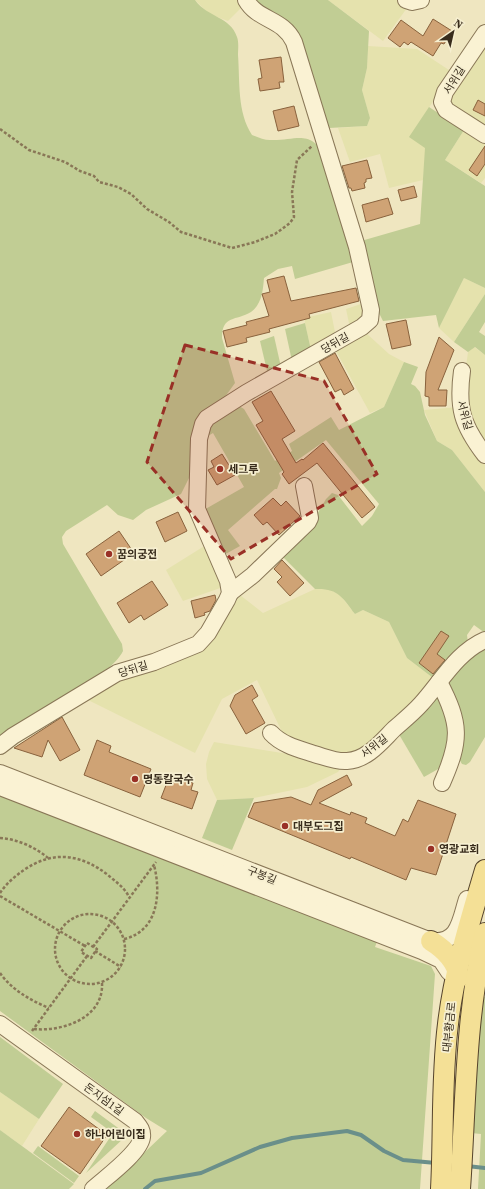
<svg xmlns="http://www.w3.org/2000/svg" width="485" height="1189" font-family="'Source Serif 4','Noto Sans KR',serif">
  <rect width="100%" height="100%" fill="#efe6c0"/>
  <g fill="#e5e2ad">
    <path d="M195 0H243L240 9 228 21 209 14Z"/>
    <path d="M328 0H397L407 8 383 41Z"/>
    <path d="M485 42V127L451 106 449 96Z"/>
    <path d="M368 46 417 49 452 72 410 137 426 147 423 180 389 188 380 154 350 162 338 128 367 126 370 118 362 90 367 68Z"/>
    <path d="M464 130 485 143V178L481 183 445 160Z"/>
    <path d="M464 278 485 288V294L454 342 439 328Z"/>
    <path d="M364 303 366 313 350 328 346 309Z"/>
    <path d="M331 312 336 337 311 350 304 318Z"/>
    <path d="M366 333 389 354 404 362 384 407 370 413 336 351Z"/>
    <path d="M474 347 485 355V450L462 396 468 352Z"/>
    <path d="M458 407 485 458V492L452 450 437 441 424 410Z"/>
    <path d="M206 545 226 586 183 601 166 570Z"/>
    <path d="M327 588 340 595 355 614 363 610 389 622 407 658 437 681 371 748 333 757 283 734 257 680 222 699 195 753 84 698 104 687 182 655 233 599 240 595 263 613 315 589Z"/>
    <path d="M214 742 319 759 340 769 338 772 307 787 254 798 217 800 207 779 206 764 209 752Z"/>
    <path d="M0 1092 39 1119 22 1146 0 1130Z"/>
  </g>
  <g fill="#c1cd94">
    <path d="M0 0H195C208 18 230 16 237 37 239 42 238 50 238 55 240 82 237 112 252 135 258 137 264 140 270 140 297 141 310 128 326 158L353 262 295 279 292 266 278 269 264 278C263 290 262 304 251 312 236 321 222 315 222 338L235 383 222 401 215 407 193 470 181 494 146 510 133 520 118 515 107 505 66 531 62 537 63 544 122 644 123 651C111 677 28 720 0 737Z"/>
    <path d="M251 0H328L369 31 367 68 362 90 370 118 367 126 329 128 300 43Z"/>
    <path d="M429 107 464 130 445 160 485 186V288L464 278 439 328 436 315 383 321 374 303 361 241 420 224 425 148 409 137Z"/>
    <path d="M485 294V322L479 332 485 336V355L475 347 468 352 454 342Z"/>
    <path d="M305 323 311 350 292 361 285 329Z"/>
    <path d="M274 336 281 367 268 375 260 341Z"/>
    <path d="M404 362 418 367 411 384 415 386 420 392 425 415 437 441 452 450 485 492V633L474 625 467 635 468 643 437 681 407 658 389 622 363 610 355 614C342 597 338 588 315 589L282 556 309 528 326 499 332 493 338 495 362 526 372 516 379 504 326 440 279 473 281 478 277 489H275L228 530 240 546 222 556 202 511 244 487 213 433 203 439 208 424 239 406 244 409 275 461 292 451 289 444 331 417 339 430 384 407Z"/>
    <path d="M485 645V737L470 762 466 765 462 764 459 759 445 681Z"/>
    <path d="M439 694 453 731 447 764 424 777 397 731Z"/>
    <path d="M0 794 378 939 375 947 431 966 435 974 420 1189H106L167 1131 146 1118 0 1011Z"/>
    <path d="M254 798 232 850 202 838 217 800Z"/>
    <path d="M481 997H485V1189H478L481 1134 471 1133Z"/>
    <path d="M0 1037 63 1084 39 1119 0 1092Z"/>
    <path d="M95 1111 125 1133 124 1138 86 1173 113 1133 91 1117Z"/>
    <path d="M0 1130 74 1184 69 1189H0Z"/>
    <path d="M38 1146 79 1176 74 1183 33 1153Z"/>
  </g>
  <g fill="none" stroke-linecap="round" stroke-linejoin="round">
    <g stroke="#6a8f8a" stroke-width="4">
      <path d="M467 1166 485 1168"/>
      <path d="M145 1189 155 1181 201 1173 260 1147 292 1138 347 1131 361 1135 384 1151 403 1160 436 1163"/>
    </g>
  </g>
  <g fill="#cfa375" stroke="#89623d">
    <path d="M433 19 452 31 444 44 441 43 433 56 411 42 408 45 404 42 400 47 388 38 401 20 423 36Z"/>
    <path d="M281 57 284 82H279L280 88 260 91 258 79 262 78 259 60Z"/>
    <path d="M478 100 485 104V116L473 110Z"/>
    <path d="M294 106 299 126 278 131 273 111Z"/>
    <path d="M485 146V164L477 176 469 170Z"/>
    <path d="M367 160 372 178 366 179V182L364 183 365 188 352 191 351 188H349L342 166Z"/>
    <path d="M414 186 417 197 401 201 398 190Z"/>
    <path d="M388 198 393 214 366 222 362 205Z"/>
    <path d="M284 276 291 301 356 288 359 301 309 314 310 318 269 329 270 332 246 338 247 342 227 347 223 331 247 325 246 322 269 316 262 294 270 292 267 280Z"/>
    <path d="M406 320 411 345 392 349 386 324Z"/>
    <path d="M439 337 454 350 438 390H447L446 406H429V397L425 396 426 372Z"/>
    <path d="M335 353 354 389 344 395 341 389 335 392 319 362Z"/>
    <path d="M271 391 295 431 282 439 296 463 302 459 303 460 323 443 375 507 362 518 317 463 289 484 282 474 284 472 256 425 263 421 252 402Z"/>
    <path d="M222 454 235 475 217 485 208 470 214 467 211 461Z"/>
    <path d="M273 498 281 506 286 501 300 516 279 535 267 522 263 525 254 515Z"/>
    <path d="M178 512 187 531 165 542 156 522Z"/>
    <path d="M119 531 134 553 101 576 86 554Z"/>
    <path d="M282 560 304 583 290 596 277 582 282 577 274 569Z"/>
    <path d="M152 581 168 605 144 620 141 615 129 623 117 603Z"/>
    <path d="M215 595 216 600 210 611 204 613 205 615 195 618 191 601Z"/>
    <path d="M441 631 449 636 437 654 445 660 433 674 419 663Z"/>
    <path d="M252 685 258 696 252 700 265 723 246 734 230 706 235 695Z"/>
    <path d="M62 717 80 750 60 761 48 740 42 757 14 748Z"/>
    <path d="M97 740 111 746 109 752 151 769 140 797 84 775Z"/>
    <path d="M347 775 352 785 319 803 350 815 351 812 367 818 365 823 395 836 403 819 408 822 418 800 456 814 436 875 411 868 406 880 351 857 350 859 248 817 254 803 291 797 311 805 318 790Z"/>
    <path d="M176 777 193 783 191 790 198 792 192 809 161 798 168 780 174 783Z"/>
    <path d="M69 1107 107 1135 80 1174 41 1146Z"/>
  </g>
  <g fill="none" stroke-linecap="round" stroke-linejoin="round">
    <defs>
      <g id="minor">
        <path d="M406 0 412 2 421 0"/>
        <path d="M485 33 445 92 442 102 446 110 485 135"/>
        <path d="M462 371C457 408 462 425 485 455"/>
        <path d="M230 593 253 575 308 522 310 518 304 486"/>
        <path d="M439 682C461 724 461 740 442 783"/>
        <path d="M271 733C282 745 299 749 314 754 325 757 336 762 347 761 367 760 381 742 394 729 403 721 413 713 421 704 441 682 457 652 485 640"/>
        <path d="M0 746 13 736 117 673 154 662 198 644 208 633 227 600 230 593 228 581 197 509 199 439 203 424 207 418 246 393 362 327 370 320 371 310 357 247 294 42C283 18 258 21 246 0"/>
        <path d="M0 773 431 941C459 944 460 921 467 899"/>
        <path d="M0 787 422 951 441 960 449 972"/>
        <path d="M0 1024 135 1121C139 1126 143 1130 142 1137 140 1153 105 1178 93 1189"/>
      </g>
      <g id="major">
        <path d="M431 941C444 949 456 961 459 977"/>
        <path d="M441 1189C444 1134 441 1079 448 1024 454 972 470 921 485 870"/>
        <path d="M460 1189C466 1104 465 1016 485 933"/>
      </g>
    </defs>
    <use href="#minor" stroke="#897757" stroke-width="18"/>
    <use href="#major" stroke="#56442c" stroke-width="22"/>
    <g stroke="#897757" stroke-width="2.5" stroke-dasharray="3 2" stroke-linecap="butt">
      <path d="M0 129 29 150 65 162 80 171 94 176 99 182 118 187 131 194 147 209 169 222 181 232 232 248 255 242 275 234 290 223 294 217 292 192 297 160 312 146"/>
      <path d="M0 838C17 839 35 847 48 858"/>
      <path d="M0 893C6 884 15 876 24 870 53 850 81 854 108 875 116 882 125 888 129 897"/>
      <path d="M0 896 85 946"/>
      <circle cx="90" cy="949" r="35"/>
      <path d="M124 939C159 931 161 892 154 865"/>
      <path d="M87 943 97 949 91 958 81 952Z"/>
      <path d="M93 947 156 862"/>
      <path d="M95 951 121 967"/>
      <path d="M0 973C12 990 30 1000 49 1008"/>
      <path d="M34 1029C62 1032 104 1018 102 983"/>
      <path d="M32 1031 87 956"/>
    </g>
    <use href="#minor" stroke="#faf2d3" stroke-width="16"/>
    <use href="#major" stroke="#f4e096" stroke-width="20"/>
  </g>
  <path fill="#993026" fill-opacity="0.2" stroke="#993026" stroke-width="3" stroke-dasharray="8 5" stroke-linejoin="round" d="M185 345 324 381 377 474 231 559 147 462Z"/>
  <g fill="#993026" stroke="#f6efd0" stroke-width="1.5">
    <circle cx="220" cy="469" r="4"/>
    <circle cx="109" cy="554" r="4"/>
    <circle cx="135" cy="779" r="4"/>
    <circle cx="285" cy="826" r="4"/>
    <circle cx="431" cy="849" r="4"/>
    <circle cx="77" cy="1134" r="4"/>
  </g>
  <g text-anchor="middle" stroke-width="3.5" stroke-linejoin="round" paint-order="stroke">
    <g font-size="11" fill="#382c1c" stroke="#f6efd0">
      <text transform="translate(454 80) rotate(-58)" y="4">서위길</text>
      <text transform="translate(335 343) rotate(-29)" y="4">당뒤길</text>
      <text transform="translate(465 415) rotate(74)" y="4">서위길</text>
      <text transform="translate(133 669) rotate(-17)" y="4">당뒤길</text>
      <text transform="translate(374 746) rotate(-38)" y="4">서위길</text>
      <text transform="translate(262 875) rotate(22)" y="4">구봉길</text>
      <text transform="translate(449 1027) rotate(-84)" y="4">대부황금로</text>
      <text transform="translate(104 1099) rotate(36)" y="4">돈지섬1길</text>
    </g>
    <g font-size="11" font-weight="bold" fill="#382c1c" stroke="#f6efd0" text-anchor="start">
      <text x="228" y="473">세그루</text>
      <text x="117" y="558">꿈의궁전</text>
      <text x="143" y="783">명동칼국수</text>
      <text x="293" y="830">대부도그집</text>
      <text x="439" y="853">영광교회</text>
      <text x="85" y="1138">하나어린이집</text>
    </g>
  </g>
  <g transform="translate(453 32) rotate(34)" stroke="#f6efd0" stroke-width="3" paint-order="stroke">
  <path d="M0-3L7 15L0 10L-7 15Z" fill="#382c1c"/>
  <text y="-6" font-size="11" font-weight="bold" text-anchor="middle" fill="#382c1c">N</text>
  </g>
</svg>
